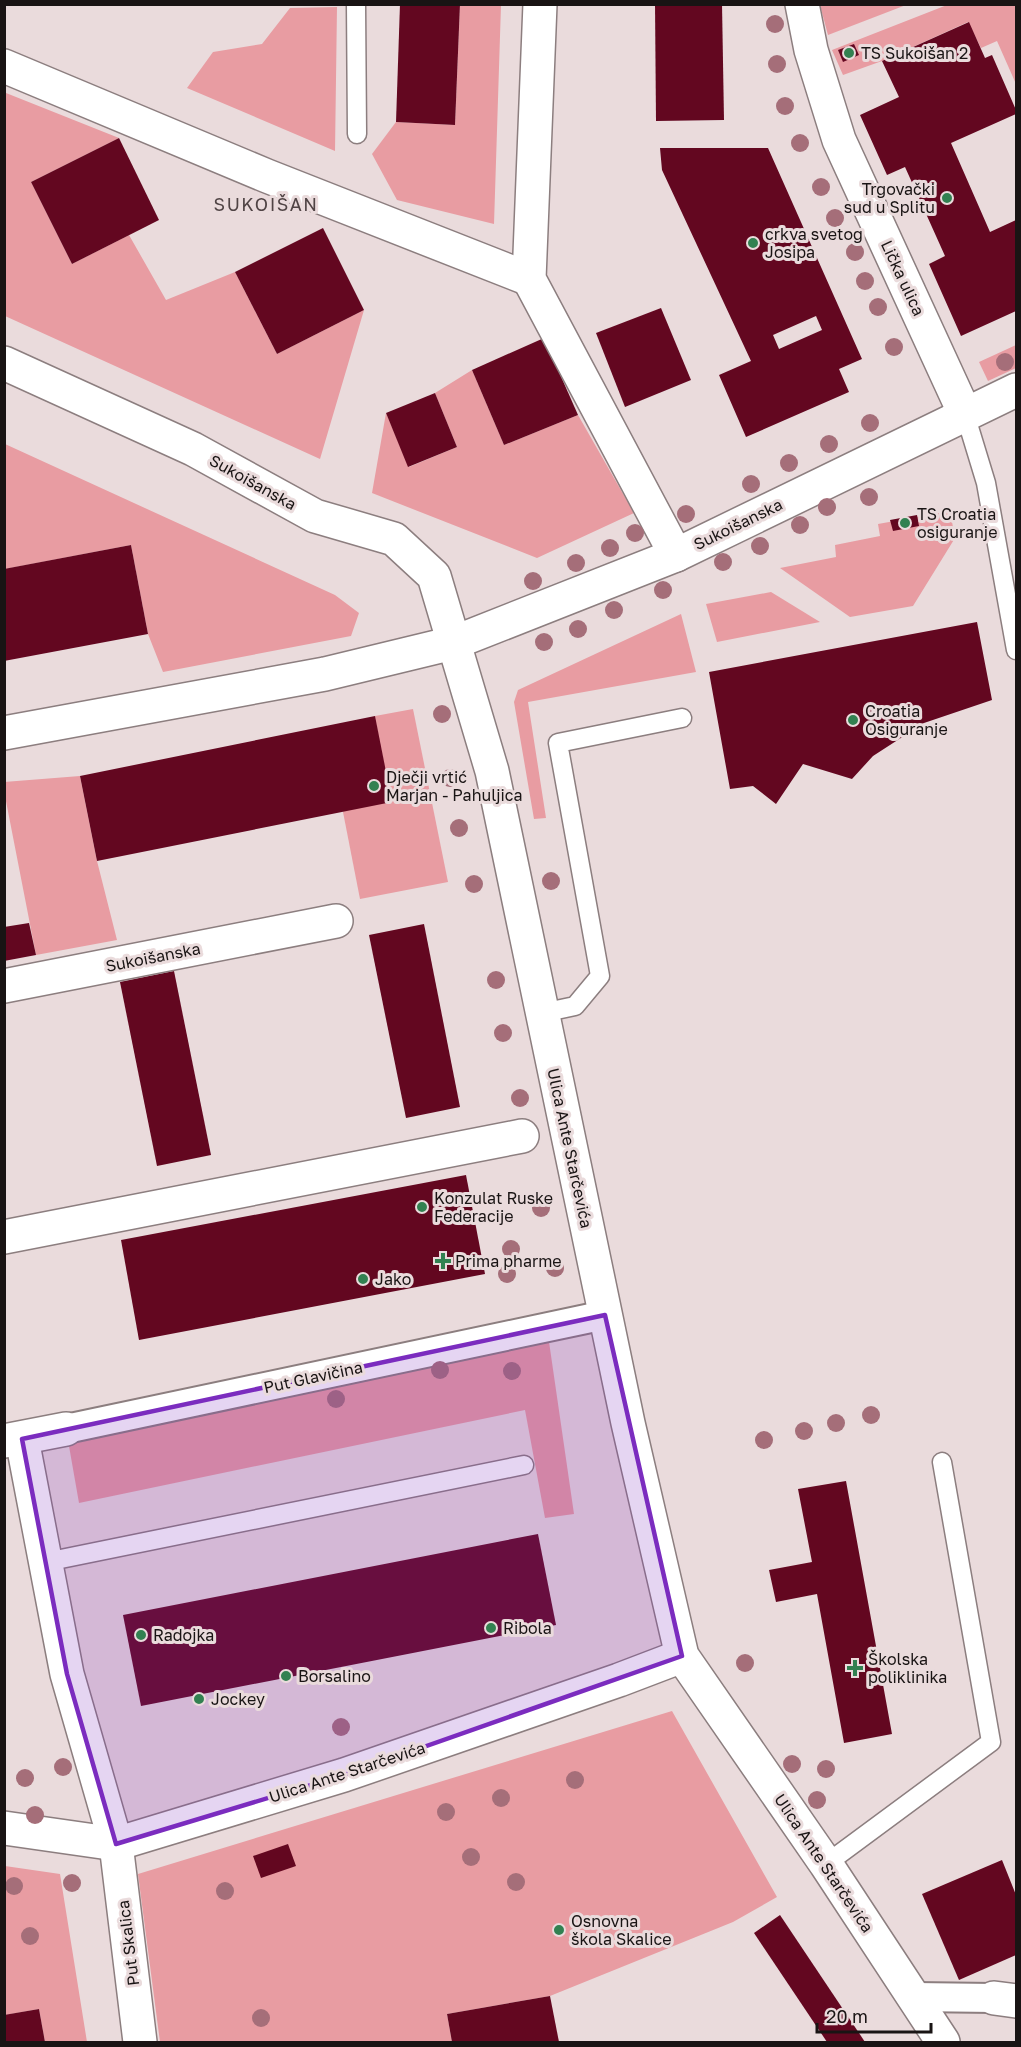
<svg xmlns="http://www.w3.org/2000/svg" width="1021" height="2047" font-family="'Golos Text',sans-serif">
  <rect width="100%" height="100%" fill="#eadbdc"/>
  <g fill="#e89ca2">
    <path d="M460 5H501L494 224 397 200 372 154 396 122 455 125Z"/>
    <path d="M820 5V4L906 5 828 35Z"/>
    <path d="M947 5H1016V84L997 41 981 48 968 22 882 61 843 75 832 50Z"/>
    <path d="M337 7 335 151 187 88 213 52 262 44 290 8Z"/>
    <path d="M6 93 119 138 31 182 72 264 129 235 166 300 235 272 277 354 364 310 320 459 5 316 4 97Z"/>
    <path d="M1016 345V368L988 381 979 362Z"/>
    <path d="M472 370 504 445 578 415 634 513 537 558 372 493 386 413 409 467 457 447 435 393Z"/>
    <path d="M5 444 335 595 359 613 351 636 163 672 148 634 131 545 5 569Z"/>
    <path d="M950 511 955 538 913 606 850 617 780 568 836 557 835 545 880 536 878 524Z"/>
    <path d="M771 592 820 622 717 642 706 604Z"/>
    <path d="M681 614 696 672 528 702 546 818 534 819 514 702 518 690Z"/>
    <path d="M413 709 448 882 360 899 343 812 375 716Z"/>
    <path d="M80 776 97 861 117 940 36 955 5 796 4 782Z"/>
    <path d="M547 1328 574 1514 545 1518 525 1410 79 1503 66 1429Z"/>
    <path d="M672 1711 777 1897 733 1922 550 1996 447 2014 452 2042H160L138 1874Z"/>
    <path d="M5 1866 60 1874 87 2042H45L39 2009 5 2015Z"/>
  </g>
  <g fill="#630720" fill-rule="evenodd">
    <path d="M400 4H460L455 125 396 122Z"/>
    <path d="M655 4H722L724 120 656 121Z"/>
    <path d="M969 22 985 58 992 55 1016 110V114L951 143 990 232 1016 220V311L961 336 929 264 945 256 905 167 887 175 860 115 899 97 882 61Z"/>
    <path d="M854 44 859 55 843 62 838 50Z"/>
    <path d="M119 138 159 220 72 264 31 182Z"/>
    <path d="M660 148H768L862 359 839 369 849 392 746 437 719 375 751 361 662 170ZM816 316 822 330 779 349 773 335Z"/>
    <path d="M323 228 364 310 277 354 235 272Z"/>
    <path d="M661 308 691 380 625 407 596 333Z"/>
    <path d="M544 338 578 415 504 445 472 370Z"/>
    <path d="M435 393 457 447 408 467 386 413Z"/>
    <path d="M917 515 919 526 893 531 890 520Z"/>
    <path d="M131 545 148 634 4 661V569Z"/>
    <path d="M977 622 992 700 924 723 873 756 852 779 803 764 776 804 753 786 730 789 709 672Z"/>
    <path d="M375 716 392 802 97 861 80 776Z"/>
    <path d="M29 923 36 955 4 961V927Z"/>
    <path d="M424 924 460 1107 406 1118 369 935Z"/>
    <path d="M174 971 211 1155 157 1166 120 982Z"/>
    <path d="M466 1175 485 1274 139 1340 121 1240Z"/>
    <path d="M846 1481 892 1734 844 1743 817 1594 776 1602 769 1570 812 1562 798 1489Z"/>
    <path d="M538 1534 556 1625 141 1706 123 1615Z"/>
    <path d="M288 1844 296 1866 261 1878 253 1856Z"/>
    <path d="M1002 1860 1016 1895V1955L959 1980 922 1894Z"/>
    <path d="M780 1915 865 2042H827L754 1933Z"/>
    <path d="M550 1996 559 2042H452L447 2014Z"/>
    <path d="M39 2009 45 2042H4V2015Z"/>
  </g>
  <g fill="none" stroke-linecap="round" stroke-linejoin="round">
    <defs>
      <g id="service">
        <path d="M356 4 357 134"/>
        <path d="M965 414 986 483 1016 650"/>
        <path d="M542 1013 575 1006 600 976 558 743 682 718"/>
        <path d="M46 1562 524 1465"/>
        <path d="M826 1864 991 1742 942 1462"/>
      </g>
      <g id="pedestrian">
        <path d="M66 1429 605 1315"/>
        <path d="M914 1997 994 1998"/>
      </g>
      <g id="minor">
        <path d="M540 4 529 279 676 555"/>
        <path d="M802 4 811 50 839 140 965 414"/>
        <path d="M4 66 267 176 529 279"/>
        <path d="M4 363 193 449 315 516 394 539 434 576 492 771 628 1423 682 1656 826 1864 943 2042"/>
        <path d="M4 733 325 674 453 643 676 555 1016 390"/>
        <path d="M4 986 336 921"/>
        <path d="M4 1237 522 1136"/>
        <path d="M22 1439 67 1674 116 1844 140 2042"/>
        <path d="M4 1441 66 1429"/>
        <path d="M4 1828 116 1844 344 1775 619 1680 682 1656"/>
        <path d="M994 1998 1016 2001"/>
      </g>
    </defs>
    <use href="#service" stroke="#8c7e7f" stroke-width="21"/>
    <use href="#pedestrian" stroke="#8c7e7f" stroke-width="32"/>
    <use href="#minor" stroke="#8c7e7f" stroke-width="36"/>
    <use href="#service" stroke="#fff" stroke-width="18"/>
    <use href="#pedestrian" stroke="#fff" stroke-width="28"/>
    <use href="#minor" stroke="#fff" stroke-width="33"/>
  </g>
  <g fill="#a56e79">
    <circle cx="775" cy="24" r="9"/>
    <circle cx="777" cy="64" r="9"/>
    <circle cx="785" cy="106" r="9"/>
    <circle cx="800" cy="143" r="9"/>
    <circle cx="821" cy="187" r="9"/>
    <circle cx="835" cy="218" r="9"/>
    <circle cx="855" cy="252" r="9"/>
    <circle cx="865" cy="281" r="9"/>
    <circle cx="878" cy="307" r="9"/>
    <circle cx="894" cy="347" r="9"/>
    <circle cx="1005" cy="362" r="9"/>
    <circle cx="870" cy="423" r="9"/>
    <circle cx="829" cy="444" r="9"/>
    <circle cx="789" cy="463" r="9"/>
    <circle cx="751" cy="484" r="9"/>
    <circle cx="869" cy="497" r="9"/>
    <circle cx="827" cy="507" r="9"/>
    <circle cx="686" cy="514" r="9"/>
    <circle cx="800" cy="525" r="9"/>
    <circle cx="635" cy="533" r="9"/>
    <circle cx="760" cy="546" r="9"/>
    <circle cx="610" cy="548" r="9"/>
    <circle cx="723" cy="562" r="9"/>
    <circle cx="576" cy="563" r="9"/>
    <circle cx="533" cy="581" r="9"/>
    <circle cx="663" cy="590" r="9"/>
    <circle cx="614" cy="610" r="9"/>
    <circle cx="578" cy="629" r="9"/>
    <circle cx="544" cy="642" r="9"/>
    <circle cx="442" cy="714" r="9"/>
    <circle cx="450" cy="778" r="9"/>
    <circle cx="459" cy="828" r="9"/>
    <circle cx="551" cy="881" r="9"/>
    <circle cx="474" cy="884" r="9"/>
    <circle cx="496" cy="980" r="9"/>
    <circle cx="503" cy="1033" r="9"/>
    <circle cx="520" cy="1098" r="9"/>
    <circle cx="541" cy="1208" r="9"/>
    <circle cx="511" cy="1249" r="9"/>
    <circle cx="555" cy="1268" r="9"/>
    <circle cx="507" cy="1274" r="9"/>
    <circle cx="440" cy="1370" r="9"/>
    <circle cx="512" cy="1371" r="9"/>
    <circle cx="336" cy="1399" r="9"/>
    <circle cx="871" cy="1415" r="9"/>
    <circle cx="836" cy="1423" r="9"/>
    <circle cx="804" cy="1431" r="9"/>
    <circle cx="764" cy="1440" r="9"/>
    <circle cx="745" cy="1663" r="9"/>
    <circle cx="341" cy="1727" r="9"/>
    <circle cx="792" cy="1764" r="9"/>
    <circle cx="63" cy="1767" r="9"/>
    <circle cx="826" cy="1769" r="9"/>
    <circle cx="25" cy="1778" r="9"/>
    <circle cx="575" cy="1780" r="9"/>
    <circle cx="501" cy="1798" r="9"/>
    <circle cx="817" cy="1800" r="9"/>
    <circle cx="446" cy="1812" r="9"/>
    <circle cx="35" cy="1815" r="9"/>
    <circle cx="471" cy="1857" r="9"/>
    <circle cx="516" cy="1882" r="9"/>
    <circle cx="72" cy="1883" r="9"/>
    <circle cx="14" cy="1886" r="9"/>
    <circle cx="225" cy="1891" r="9"/>
    <circle cx="30" cy="1936" r="9"/>
    <circle cx="261" cy="2018" r="9"/>
  </g>
  <path fill="#7b2cbf" fill-opacity="0.2" stroke="#7b2cbf" stroke-width="4.5" stroke-linejoin="round" d="M605 1315 682 1656 344 1775 116 1844 67 1674 22 1439Z"/>
  <g fill="#328151" stroke="#eadbdc" stroke-width="2">
    <circle cx="849" cy="53" r="6"/>
    <circle cx="947" cy="198" r="6"/>
    <circle cx="753" cy="243" r="6"/>
    <circle cx="905" cy="523" r="6"/>
    <circle cx="853" cy="720" r="6"/>
    <circle cx="374" cy="786" r="6"/>
    <circle cx="422" cy="1207" r="6"/>
    <path d="M440 1252h6v6h6v6h-6v6h-6v-6h-6v-6h6z"/>
    <circle cx="363" cy="1279" r="6"/>
    <circle cx="491" cy="1628" r="6"/>
    <circle cx="141" cy="1635" r="6"/>
    <path d="M852 1659h6v6h6v6h-6v6h-6v-6h-6v-6h6z"/>
    <circle cx="286" cy="1676" r="6"/>
    <circle cx="199" cy="1699" r="6"/>
    <circle cx="559" cy="1930" r="6"/>
  </g>
  <g text-anchor="middle" stroke-width="6" stroke-linejoin="round" paint-order="stroke">
    <g font-size="16" fill="#191414" stroke="#eadbdc" text-anchor="start">
      <text x="861" y="59">TS Sukoišan 2</text>
      <text x="935" y="195" text-anchor="end">Trgovački<tspan x="935" dy="18">sud u Splitu</tspan></text>
      <text x="765" y="240">crkva svetog<tspan x="765" dy="18">Josipa</tspan></text>
      <text x="917" y="520">TS Croatia<tspan x="917" dy="18">osiguranje</tspan></text>
      <text x="865" y="717">Croatia<tspan x="865" dy="18">Osiguranje</tspan></text>
      <text x="386" y="783">Dječji vrtić<tspan x="386" dy="18">Marjan - Pahuljica</tspan></text>
      <text x="434" y="1204">Konzulat Ruske<tspan x="434" dy="18">Federacije</tspan></text>
      <text x="455" y="1267">Prima pharme</text>
      <text x="375" y="1285">Jako</text>
      <text x="503" y="1634">Ribola</text>
      <text x="153" y="1641">Radojka</text>
      <text x="868" y="1665">Školska<tspan x="868" dy="18">poliklinika</tspan></text>
      <text x="298" y="1682">Borsalino</text>
      <text x="211" y="1705">Jockey</text>
      <text x="571" y="1927">Osnovna<tspan x="571" dy="18">škola Skalice</tspan></text>
    </g>
    <g font-size="16" fill="#191414" stroke="#eadbdc">
      <text transform="translate(903 278) rotate(65)" y="6">Lička ulica</text>
      <text transform="translate(253 482) rotate(29)" y="6">Sukoišanska</text>
      <text transform="translate(738 524) rotate(-26)" y="6">Sukoišanska</text>
      <text transform="translate(153 957) rotate(-11)" y="6">Sukoišanska</text>
      <text transform="translate(570 1148) rotate(78)" y="6">Ulica Ante Starčevića</text>
      <text transform="translate(313 1377) rotate(-12)" y="6">Put Glavičina</text>
      <text transform="translate(347 1772) rotate(-18)" y="6">Ulica Ante Starčevića</text>
      <text transform="translate(824 1863) rotate(56)" y="6">Ulica Ante Starčevića</text>
      <text transform="translate(128 1943) rotate(-97)" y="6">Put Skalica</text>
    </g>
    <g font-size="18" letter-spacing="1.5" fill="#504445" stroke="#eadbdc">
      <text x="266" y="211">SUKOIŠAN</text>
    </g>
  </g>
  <rect width="1021" height="2047" fill="none" stroke="#191414" stroke-width="12"/>
  <path d="M817 2023v9h114v-9" fill="none" stroke="#191414" stroke-width="3"/>
  <text x="826" y="2023" font-size="18" fill="#191414" stroke="#eadbdc" stroke-width="4.5" paint-order="stroke">20 m</text>
</svg>
